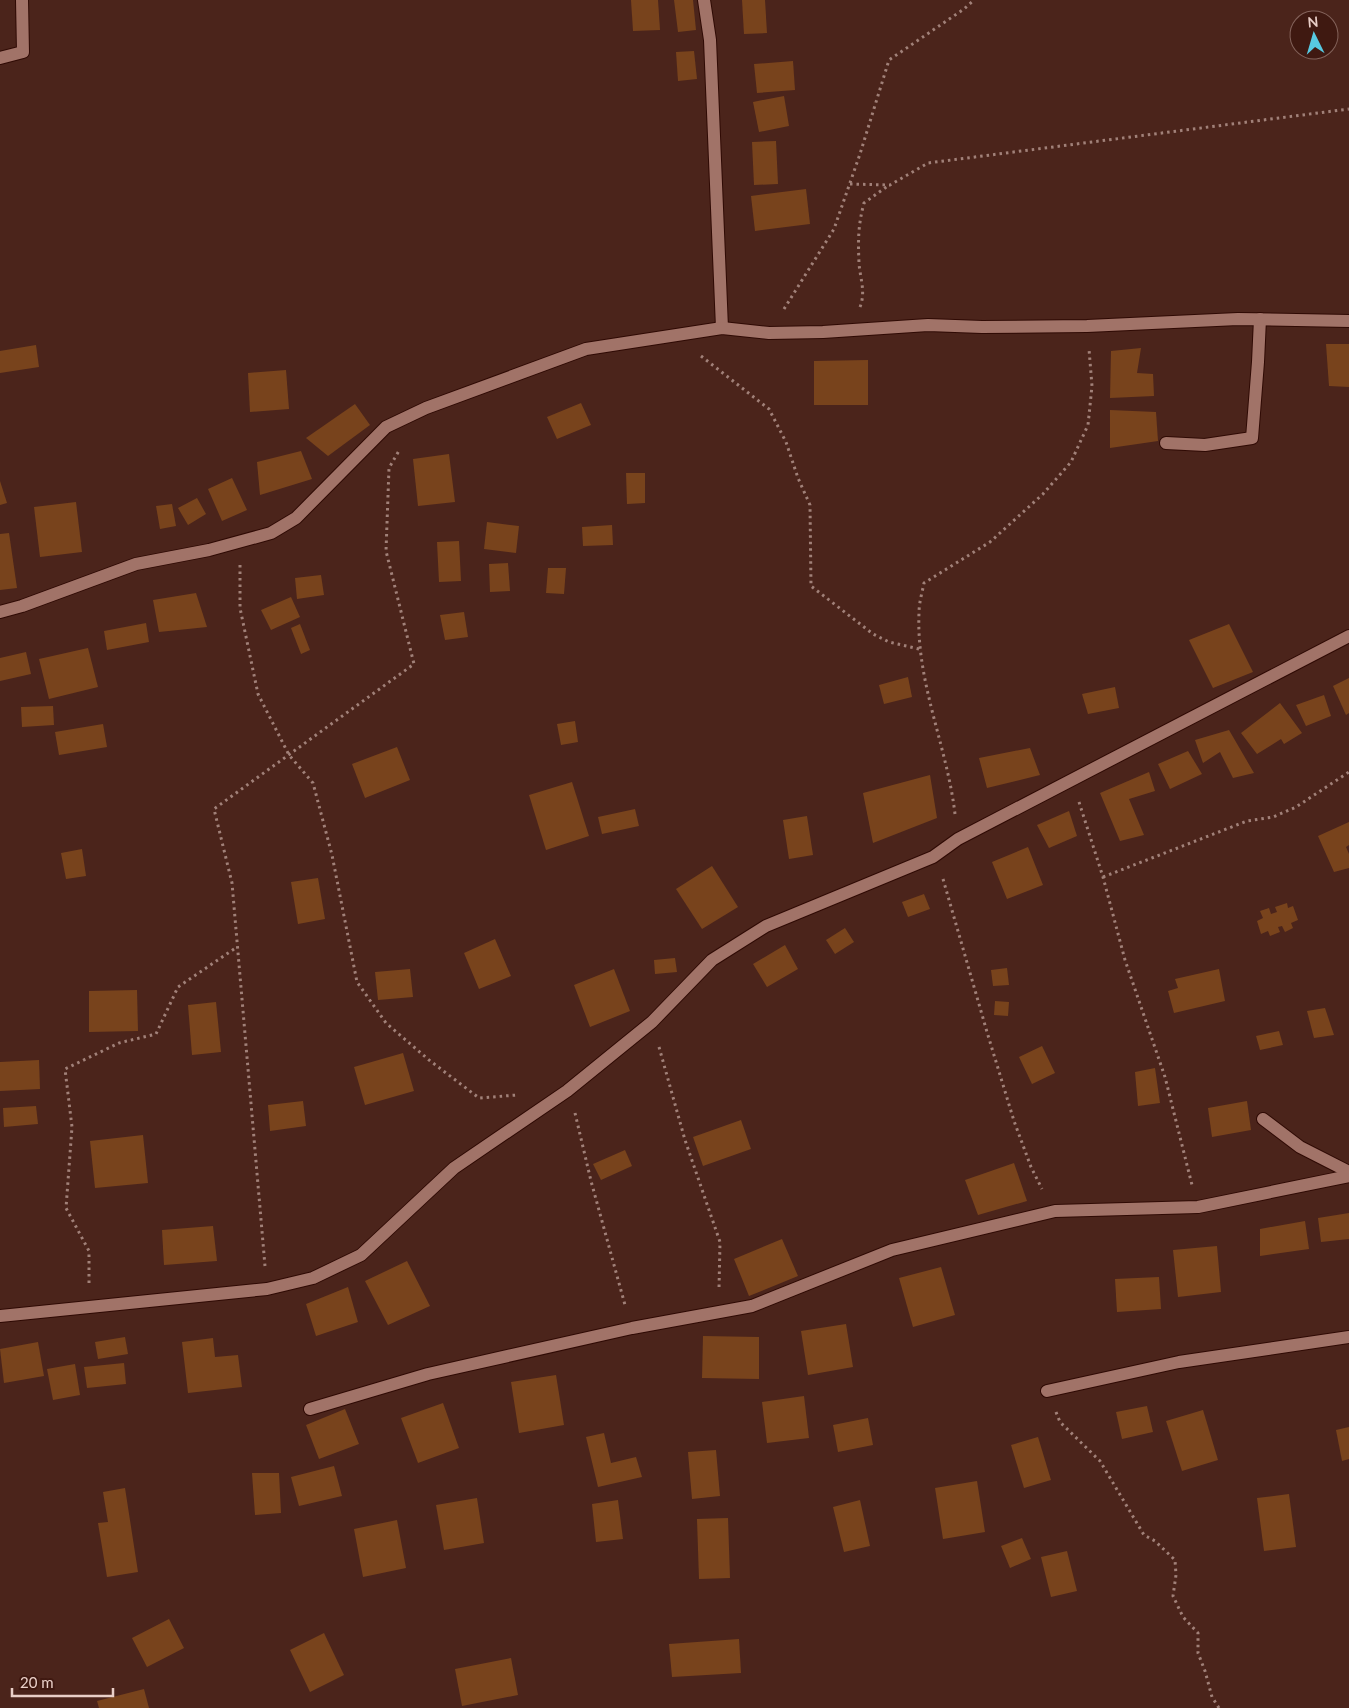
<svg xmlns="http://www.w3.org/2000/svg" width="1349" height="1708" font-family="Lato,sans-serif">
  <rect width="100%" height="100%" fill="#4b241b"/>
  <g fill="#78431c">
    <path d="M631 0H658L660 30 633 31Z"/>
    <path d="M674 0H693L696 30 678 32Z"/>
    <path d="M742 0H765L767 33 744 34Z"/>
    <path d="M694 51 697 79 678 81 676 52Z"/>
    <path d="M793 61 795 90 757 93 754 64Z"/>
    <path d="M784 96 789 126 759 132 753 102Z"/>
    <path d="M776 141 778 184 754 185 752 142Z"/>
    <path d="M806 189 810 224 755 231 751 196Z"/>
    <path d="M1326 344H1349V387L1329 386Z"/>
    <path d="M36 345 39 367 0 373V351Z"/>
    <path d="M1141 348 1137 373 1153 374 1154 396 1110 398 1111 351Z"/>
    <path d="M868 360V405H814V361Z"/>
    <path d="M286 370 289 409 250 412 248 373Z"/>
    <path d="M581 403 591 425 557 439 547 417Z"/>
    <path d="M355 404 370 425 328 456 306 438Z"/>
    <path d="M1110 410 1156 412 1158 441 1110 448Z"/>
    <path d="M301 451 312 479 260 495 257 462Z"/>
    <path d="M449 454 455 502 418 506 413 459Z"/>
    <path d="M626 473H645V503L627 504Z"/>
    <path d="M232 478 247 510 222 521 208 489Z"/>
    <path d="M0 481 7 503 0 505Z"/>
    <path d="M197 498 206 514 188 525 178 508Z"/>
    <path d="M76 502 82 552 40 557 34 507Z"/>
    <path d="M172 504 176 526 160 529 156 506Z"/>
    <path d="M487 522 519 526 516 553 484 549Z"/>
    <path d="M612 525 613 545 583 546 582 527Z"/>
    <path d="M9 533 17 588 0 590V534Z"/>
    <path d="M459 541 461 581 439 582 437 542Z"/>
    <path d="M508 563 510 591 490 592 489 564Z"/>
    <path d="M548 568H566L564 594 546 593Z"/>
    <path d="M321 575 324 595 297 599 295 578Z"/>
    <path d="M196 593 207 627 159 632 153 600Z"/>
    <path d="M291 597 300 617 271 630 261 610Z"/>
    <path d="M464 612 468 637 445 640 440 615Z"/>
    <path d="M146 623 149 642 107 650 104 631Z"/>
    <path d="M300 624 310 650 301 654 291 628Z"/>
    <path d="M1229 624 1253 672 1213 688 1189 640Z"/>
    <path d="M88 648 98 687 49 699 39 659Z"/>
    <path d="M26 652 31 674 0 681V658Z"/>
    <path d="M908 677 912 697 884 704 879 685Z"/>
    <path d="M1349 678V713L1346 715 1333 686Z"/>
    <path d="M1115 687 1119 708 1088 714 1082 694Z"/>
    <path d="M1324 695 1331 716 1306 726 1296 705Z"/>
    <path d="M1280 703 1302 733 1284 744 1281 739 1257 754 1241 733Z"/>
    <path d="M53 706 54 725 22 727 21 707Z"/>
    <path d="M575 721 578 742 561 745 557 724Z"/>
    <path d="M103 724 107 747 59 755 55 732Z"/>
    <path d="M1229 730 1254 773 1233 778 1220 752 1203 763 1195 740Z"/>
    <path d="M397 747 410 780 365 798 352 764Z"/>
    <path d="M1030 748 1040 775 987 788 979 758Z"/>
    <path d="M1188 751 1202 774 1170 789 1158 764Z"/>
    <path d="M1149 772 1155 791 1129 799 1144 835 1120 841 1100 793Z"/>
    <path d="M930 775 937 818 873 843 863 793Z"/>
    <path d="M572 782 589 836 546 850 529 795Z"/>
    <path d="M635 809 639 826 602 834 598 817Z"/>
    <path d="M1069 811 1077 836 1049 848 1037 825Z"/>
    <path d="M807 816 813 855 789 859 783 820Z"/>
    <path d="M1349 822V845L1346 847 1349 854V868L1334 872 1318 836Z"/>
    <path d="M1028 847 1043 885 1007 899 992 862Z"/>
    <path d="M82 849 86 876 66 879 61 853Z"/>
    <path d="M712 866 738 907 702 929 676 889Z"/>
    <path d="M318 878 325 919 298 924 291 882Z"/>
    <path d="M924 894 930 909 908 917 902 902Z"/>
    <path d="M1287 903 1288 908 1293 906 1298 920 1291 923 1293 928 1285 932 1282 926 1278 927 1280 932 1270 936 1268 931 1261 934 1257 921 1263 918 1260 911 1269 908 1271 914 1277 912 1275 907Z"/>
    <path d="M845 928 854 942 835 954 826 940Z"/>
    <path d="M495 939 511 976 479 989 464 953Z"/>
    <path d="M785 945 798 969 767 987 753 964Z"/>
    <path d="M675 958 677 972 655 974 654 960Z"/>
    <path d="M1007 968 1009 985 993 986 991 970Z"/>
    <path d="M410 969 413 997 378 1000 375 972Z"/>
    <path d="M614 969 630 1011 590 1027 574 985Z"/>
    <path d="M1219 969 1225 1001 1174 1013 1168 991 1178 988 1175 979Z"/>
    <path d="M137 990 138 1031 89 1032V991Z"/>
    <path d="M995 1001 1009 1002 1008 1016 994 1015Z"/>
    <path d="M216 1002 221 1052 192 1055 188 1005Z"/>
    <path d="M1325 1008 1334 1035 1314 1038 1307 1011Z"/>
    <path d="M1279 1031 1283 1045 1260 1050 1256 1036Z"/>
    <path d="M1042 1046 1055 1073 1032 1084 1019 1057Z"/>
    <path d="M403 1053 414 1091 365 1105 354 1067Z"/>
    <path d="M39 1060 40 1089 0 1091V1062Z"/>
    <path d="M1155 1068 1160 1103 1138 1106 1135 1072Z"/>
    <path d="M303 1101 306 1126 270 1131 268 1105Z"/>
    <path d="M1247 1101 1251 1130 1212 1137 1208 1108Z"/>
    <path d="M36 1106 38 1124 4 1127 3 1108Z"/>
    <path d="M741 1120 751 1149 703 1166 693 1137Z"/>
    <path d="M143 1135 148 1183 95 1188 90 1141Z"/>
    <path d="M625 1150 632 1166 601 1180 593 1164Z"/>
    <path d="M1014 1163 1027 1201 978 1215 965 1180Z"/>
    <path d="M1349 1213V1239L1321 1242 1318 1218Z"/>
    <path d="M1305 1221 1309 1249 1260 1256V1229Z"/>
    <path d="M213 1226 217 1261 164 1265 162 1230Z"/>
    <path d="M782 1239 798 1276 749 1296 734 1259Z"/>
    <path d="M1217 1246 1221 1292 1178 1297 1173 1250Z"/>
    <path d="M407 1261 430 1306 388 1325 365 1281Z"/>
    <path d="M941 1267 955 1315 913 1327 899 1278Z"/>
    <path d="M1159 1277 1161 1309 1117 1312 1115 1279Z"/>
    <path d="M348 1287 358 1322 316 1336 306 1304Z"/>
    <path d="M846 1324 853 1367 808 1375 801 1331Z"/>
    <path d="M703 1336 759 1337V1379L702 1378Z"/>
    <path d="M125 1337 128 1354 98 1359 95 1342Z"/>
    <path d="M213 1338 215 1357 238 1355 242 1387 188 1393 182 1342Z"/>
    <path d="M38 1342 44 1376 4 1383 0 1349Z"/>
    <path d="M124 1363 126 1384 87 1388 84 1367Z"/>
    <path d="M75 1364 80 1395 53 1400 47 1369Z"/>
    <path d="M556 1375 564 1425 519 1433 511 1382Z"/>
    <path d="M804 1396 809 1438 767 1443 762 1402Z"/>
    <path d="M443 1403 459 1448 418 1463 401 1418Z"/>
    <path d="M1147 1406 1153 1432 1122 1439 1116 1412Z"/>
    <path d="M345 1409 359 1444 319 1459 306 1425Z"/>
    <path d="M1203 1410 1218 1460 1182 1471 1166 1421Z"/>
    <path d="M868 1418 873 1445 838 1452 833 1425Z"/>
    <path d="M1349 1427V1459L1342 1461 1336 1430Z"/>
    <path d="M604 1433 611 1463 636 1457 642 1477 598 1487 586 1437Z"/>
    <path d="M1038 1437 1051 1480 1024 1488 1011 1445Z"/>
    <path d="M716 1450 720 1496 692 1499 688 1452Z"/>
    <path d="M334 1466 342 1496 299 1506 291 1477Z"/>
    <path d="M252 1473H279L281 1513 255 1515Z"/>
    <path d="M977 1481 985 1532 943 1539 935 1488Z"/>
    <path d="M125 1488 138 1572 107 1577 98 1523 108 1522 103 1492Z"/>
    <path d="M1289 1494 1296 1547 1264 1551 1257 1498Z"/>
    <path d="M477 1498 484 1543 444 1550 436 1505Z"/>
    <path d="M618 1500 623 1539 596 1542 592 1504Z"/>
    <path d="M860 1500 870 1546 844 1552 833 1507Z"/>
    <path d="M728 1518 730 1578 699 1579 697 1519Z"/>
    <path d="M397 1520 406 1568 363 1577 354 1529Z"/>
    <path d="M1022 1538 1031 1559 1010 1568 1001 1546Z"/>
    <path d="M1067 1551 1077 1591 1051 1597 1041 1557Z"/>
    <path d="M169 1619 184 1648 147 1667 132 1638Z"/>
    <path d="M324 1633 344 1675 310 1692 290 1650Z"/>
    <path d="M739 1639 741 1673 672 1677 669 1644Z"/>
    <path d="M511 1658 518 1695 462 1706 455 1669Z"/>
    <path d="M144 1689 149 1708H99L97 1701Z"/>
  </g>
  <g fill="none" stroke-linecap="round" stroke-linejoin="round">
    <defs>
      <g id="minor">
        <path d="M704 0 710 40 722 328"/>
        <path d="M0 58 23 52 22 0"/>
        <path d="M1166 443 1205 445 1252 438 1258 362 1260 319"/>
        <path d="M0 612 22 606 136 564 209 550 271 533 296 518 386 427 426 408 586 349 722 328 769 333 823 332 928 325 982 327 1087 326 1238 319 1349 321"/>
        <path d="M1263 1119 1300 1147 1349 1172"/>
        <path d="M0 1316 267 1289 313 1278 361 1255 454 1168 567 1091 652 1022 712 960 766 926 933 857 958 839 1349 636"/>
        <path d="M1047 1391 1179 1362 1349 1337"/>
        <path d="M310 1409 428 1374 632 1328 752 1306 892 1250 1055 1211 1198 1207 1349 1176"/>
      </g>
    </defs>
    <use href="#minor" stroke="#2f0a04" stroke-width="14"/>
    <g stroke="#a18179" stroke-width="3" stroke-dasharray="2.5 4" stroke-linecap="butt">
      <path d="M850 184 890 185 928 163 1349 109"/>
      <path d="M860 307C866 292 860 278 859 263 858 241 858 225 864 203L889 185"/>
      <path d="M784 309 834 229 860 154 889 60 964 9 974 0"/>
      <path d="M701 356 769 409 786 442 798 478 810 505 811 586 873 634 889 642 919 649"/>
      <path d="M240 565V608L258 694 289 755 313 783 332 855 357 982 386 1023 429 1060 479 1098 517 1095"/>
      <path d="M1079 802 1103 877 1125 960 1165 1077 1192 1185"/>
      <path d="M955 814C947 746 916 682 919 613 919 603 922 593 924 583L990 542 1043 494 1071 462 1088 425 1092 386 1089 349"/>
      <path d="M1103 877 1247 821 1273 817 1296 807 1349 772"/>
      <path d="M943 879 987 1032 1014 1121 1031 1167 1042 1189"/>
      <path d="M659 1047 685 1140 720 1242 719 1289"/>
      <path d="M575 1113 591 1181 625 1305"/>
      <path d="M265 1266 232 883 214 809 414 664 386 551 389 468 400 449"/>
      <path d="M89 1283V1251L66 1208 72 1127 65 1069 119 1043 156 1034 178 987 237 947"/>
      <path d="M1056 1412 1060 1422 1100 1461 1144 1535 1155 1541 1175 1560 1176 1575 1173 1596 1183 1617 1198 1633V1653L1205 1671 1212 1697 1219 1708"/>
    </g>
    <use href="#minor" stroke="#a17368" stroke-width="12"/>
  </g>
  <g transform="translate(1314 35) rotate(355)"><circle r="24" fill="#3f1911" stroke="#83625a"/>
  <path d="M0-4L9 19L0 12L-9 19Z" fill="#57c9e1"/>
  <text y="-8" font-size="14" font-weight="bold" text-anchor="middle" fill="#e9cfc8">N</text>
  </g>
  <path d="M12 1688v8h101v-8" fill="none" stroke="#e9cfc8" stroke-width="2.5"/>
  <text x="20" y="1688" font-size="15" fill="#e9cfc8" stroke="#3f1911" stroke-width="4" paint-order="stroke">20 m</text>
</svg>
